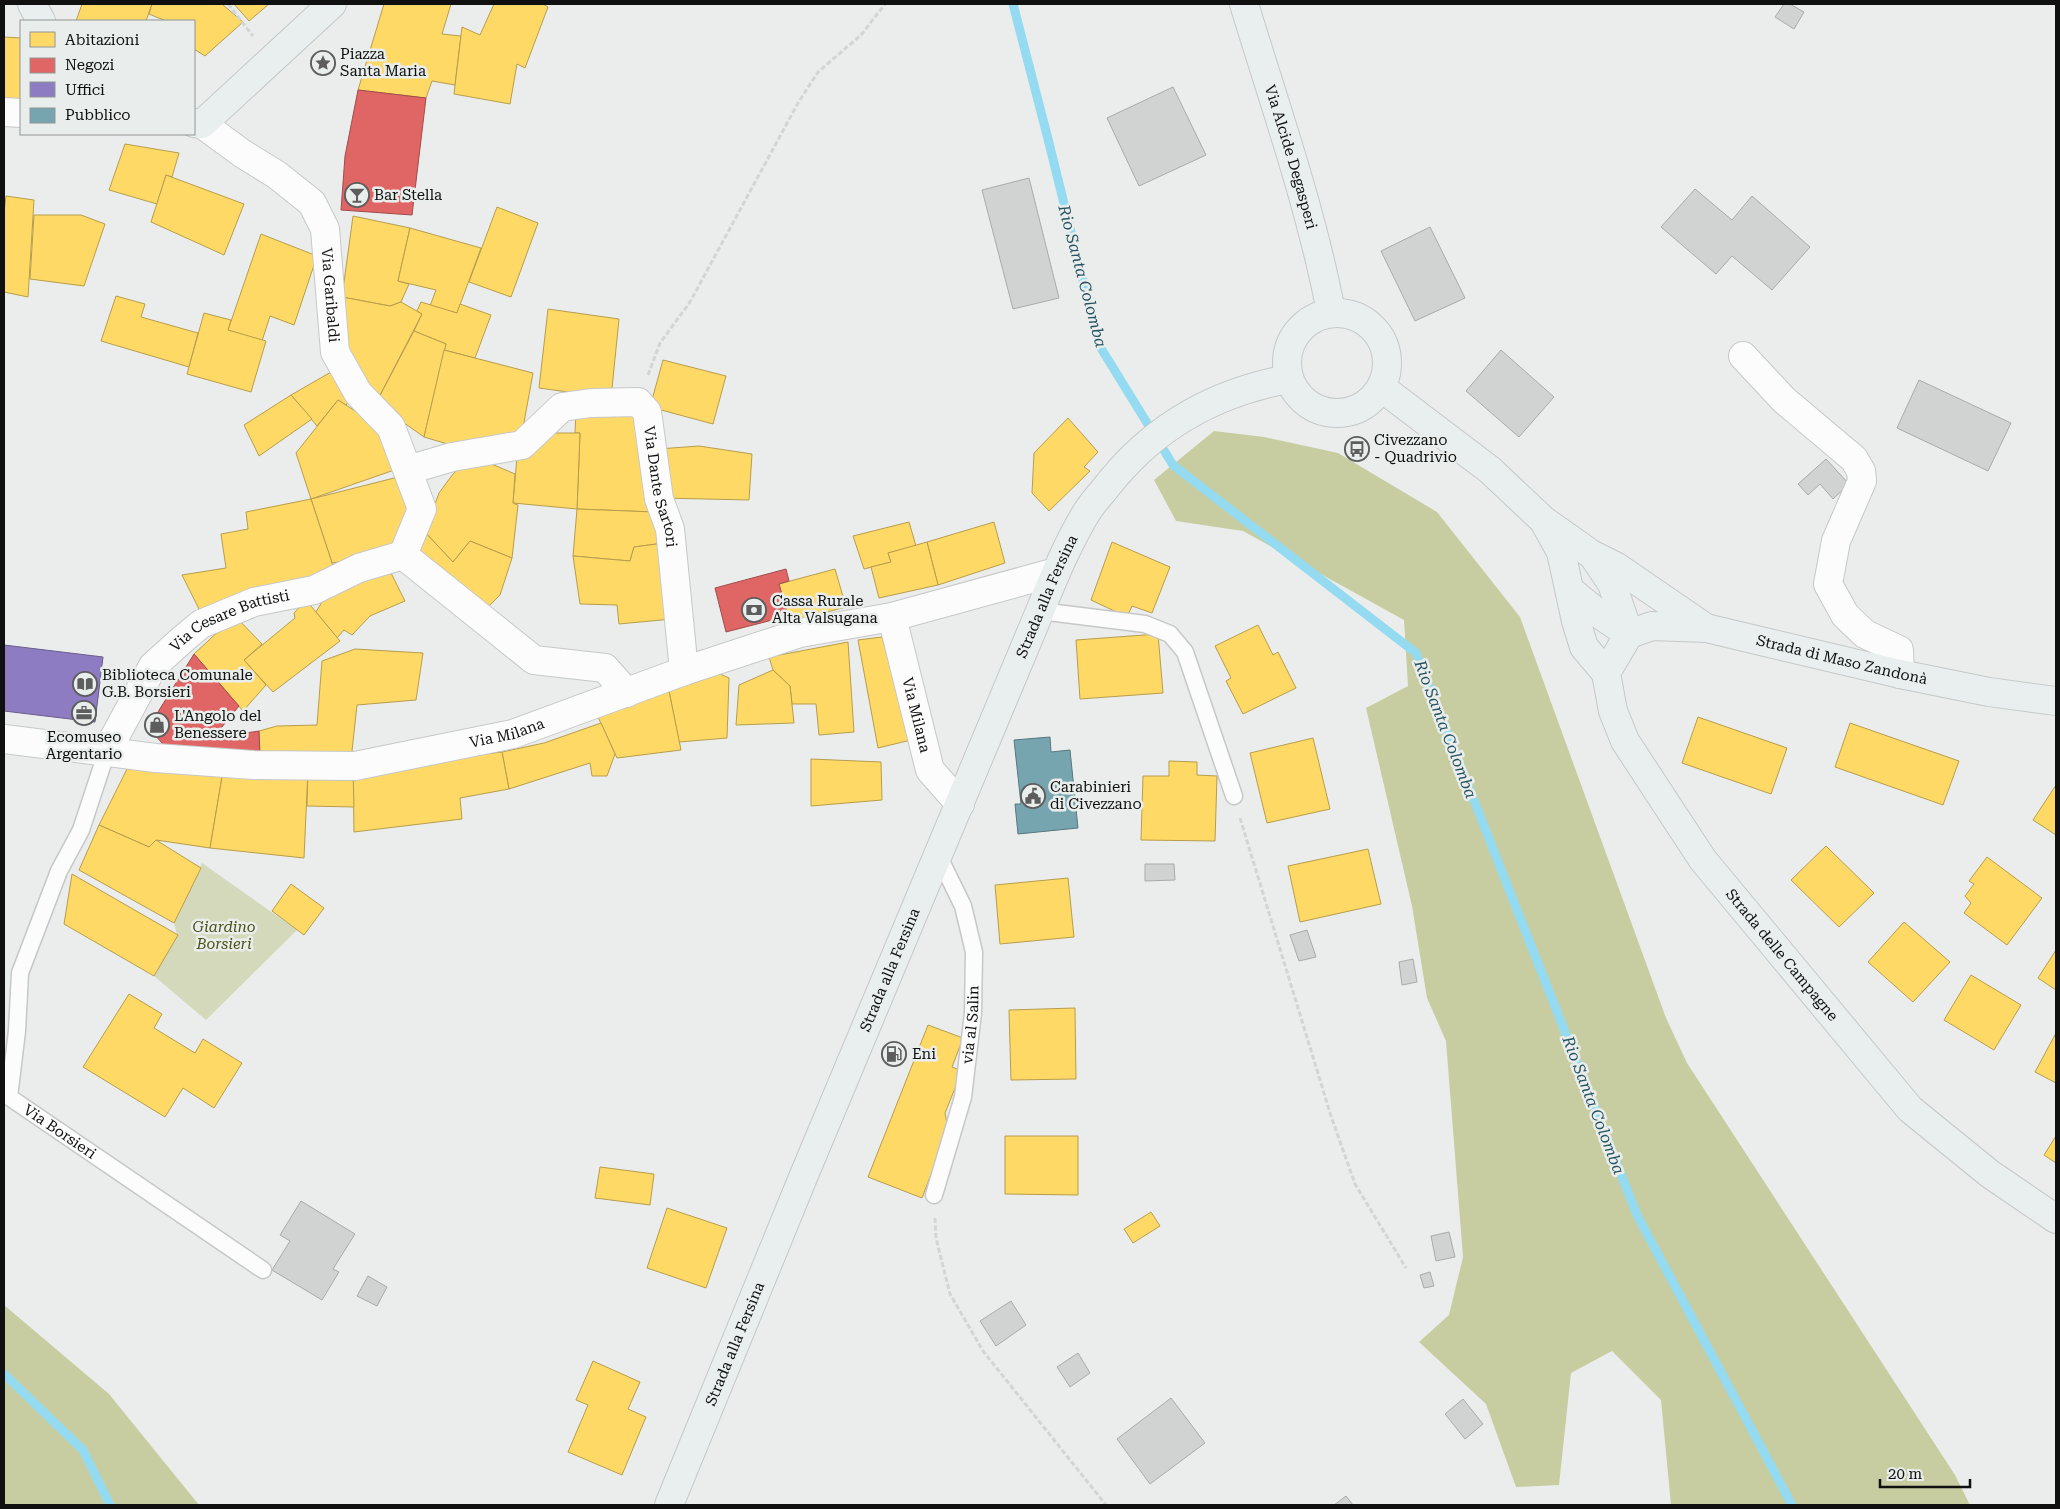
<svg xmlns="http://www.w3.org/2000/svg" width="2060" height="1509" font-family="'Roboto Serif',serif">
  <rect width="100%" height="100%" fill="#eaedec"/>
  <path fill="#d5d9bc" d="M202 863 297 930 206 1020 154 976 177 935 174 923Z"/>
  <g fill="#c8cda1">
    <path d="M1214 431 1264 437 1338 453 1437 512 1520 617 1666 1018 1687 1063 1955 1475 1970 1505H1671L1661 1400 1612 1351 1571 1373 1559 1485 1516 1487 1486 1404 1419 1342 1449 1315 1463 1257 1446 1041 1427 998 1412 906 1366 708 1408 686 1404 620 1243 531 1176 521 1154 480Z"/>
    <path d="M4 1305 109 1394 199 1505H4Z"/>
  </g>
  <g fill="#ffd966" stroke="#b79d4c">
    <path d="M82 4H152L146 21H76Z"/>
    <path d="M152 4H222L243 22 205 56 194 49V21H166L149 14Z"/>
    <path d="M234 4H269L249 21Z"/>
    <path d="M384 4H451L442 34 461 36 455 85 432 81 426 98 358 90Z"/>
    <path d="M494 4H543L548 7 525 68 517 64 510 104 454 94 462 27 480 35Z"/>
    <path d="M4 37 21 38V99L4 98Z"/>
    <path d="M125 144 179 153 172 177 166 175 157 204 109 190Z"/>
    <path d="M166 175 244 204 224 255 151 222Z"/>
    <path d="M6 196 34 200 28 297 4 292V213Z"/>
    <path d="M497 207 538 223 511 297 469 282Z"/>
    <path d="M34 215H81L105 224 84 286 30 279Z"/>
    <path d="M353 216 410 228 398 281 409 284 401 302 390 306 342 297Z"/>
    <path d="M410 228 481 248 457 313 430 306 436 290 398 281Z"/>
    <path d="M261 234 317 256 294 325 270 316 262 341 228 330Z"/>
    <path d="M116 296 145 304 141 317 198 333 189 367 101 341Z"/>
    <path d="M342 297 390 306 401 302 422 314 376 403 343 353Z"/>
    <path d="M421 302 457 313 460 304 491 315 475 358 444 350 446 344 414 331 422 314 417 311Z"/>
    <path d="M548 309 619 319 611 398 539 388Z"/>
    <path d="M204 313 231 320 228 330 266 341 251 392 187 374Z"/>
    <path d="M414 331 446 344 424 437 376 403Z"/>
    <path d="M444 350 533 373 521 439 464 449 424 437Z"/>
    <path d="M663 360 726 376 713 424 650 407Z"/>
    <path d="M338 368 354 396 346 405 338 400 317 426 291 395Z"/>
    <path d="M291 395 312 419 259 456 244 425Z"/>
    <path d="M338 400 385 430 400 468 311 499 296 453Z"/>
    <path d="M637 409 654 512 577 509 580 433H575L576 411Z"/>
    <path d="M1068 418 1098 452 1084 467 1090 471 1049 511 1032 493 1034 453Z"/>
    <path d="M545 433H580L577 509 513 503 518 445Z"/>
    <path d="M699 446 752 454 749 500 662 498 658 449Z"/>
    <path d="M473 456 515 474 513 503 518 505 512 558 470 541 453 562 421 528 432 512 439 493 453 474Z"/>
    <path d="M402 476 415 515 405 538 381 555 332 563 311 499Z"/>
    <path d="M311 499 336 575 203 617 182 575 226 568 221 534 248 529 246 512Z"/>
    <path d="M577 509 654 512 664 543 634 547 630 561 573 556Z"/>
    <path d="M909 522 916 546 888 553 891 562 864 569 853 536Z"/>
    <path d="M994 522 1005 563 938 585 927 542Z"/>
    <path d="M421 528 453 562 470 541 512 558 500 595 483 612 411 548Z"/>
    <path d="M927 542 938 585 879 598 871 567 891 562 888 553Z"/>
    <path d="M1112 542 1170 567 1152 613 1132 606 1127 617 1091 600Z"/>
    <path d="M664 543 672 619 619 624 617 605 580 604 573 556 630 561 634 547Z"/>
    <path d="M386 563 405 601 370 616 352 635 344 630 337 638 316 612 332 585Z"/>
    <path d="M835 569 846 607 789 622 779 584Z"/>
    <path d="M306 600 340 641 273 692 244 660 295 618 294 613Z"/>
    <path d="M235 616 262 644 244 660 266 685 243 711 194 654Z"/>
    <path d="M1258 625 1273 655 1278 652 1296 688 1243 714 1226 681 1231 678 1215 646Z"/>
    <path d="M1158 634 1163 693 1080 699 1076 640Z"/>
    <path d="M882 637 911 740 878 748 858 640Z"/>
    <path d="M848 642 854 732 819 735 816 704H792L790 686 773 670 769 657Z"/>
    <path d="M355 649 423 653 416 700 357 705 351 760 260 757 259 731 277 726 317 725 322 661Z"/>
    <path d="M773 670 790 686 794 723 736 725 739 685Z"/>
    <path d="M720 674 729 678 727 738 679 742 669 691Z"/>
    <path d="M669 691 681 750 617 758 598 717Z"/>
    <path d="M1698 717 1787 748 1771 794 1682 763Z"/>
    <path d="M601 723 615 754 607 776H592L590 763 509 789 502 752 544 743Z"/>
    <path d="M1850 723 1959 761 1943 805 1835 767Z"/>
    <path d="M1313 738 1330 809 1267 823 1250 753Z"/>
    <path d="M502 752 509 789 460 798 462 819 354 832 353 770Z"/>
    <path d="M811 759 881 762 882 800 811 806Z"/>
    <path d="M1169 761 1197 762V775L1217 776 1215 841 1141 840 1143 776H1169Z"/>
    <path d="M130 763 223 771 210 848 156 840 149 847 99 825Z"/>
    <path d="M308 769 304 858 210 848 223 771Z"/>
    <path d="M308 769 353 770 354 807 307 806Z"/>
    <path d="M2056 785V835L2033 820Z"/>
    <path d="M99 825 149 847 156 840 201 868 174 923 79 870Z"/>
    <path d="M1826 846 1874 893 1839 927 1791 880Z"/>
    <path d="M1368 849 1381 904 1300 922 1288 866Z"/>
    <path d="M1987 857 2042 898 2007 945 1964 913 1971 903 1965 896 1974 884 1969 881Z"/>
    <path d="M72 874 178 935 154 976 64 924Z"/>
    <path d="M1068 878 1074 937 1000 944 995 885Z"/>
    <path d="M291 884 324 908 304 935 272 911Z"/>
    <path d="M1904 922 1950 962 1913 1002 1868 962Z"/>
    <path d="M2056 950V990L2038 978Z"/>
    <path d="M1971 975 2021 1005 1994 1050 1944 1020Z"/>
    <path d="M129 994 162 1014 154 1028 195 1053 203 1039 242 1063 214 1108 183 1088 165 1117 83 1067Z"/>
    <path d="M1075 1008 1076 1079 1011 1080 1009 1010Z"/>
    <path d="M928 1025 963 1038 952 1067 962 1071 945 1113 948 1129 922 1198 868 1177Z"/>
    <path d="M2056 1033V1083L2035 1072Z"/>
    <path d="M1005 1136H1078V1195L1005 1194Z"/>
    <path d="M2056 1136V1163L2044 1155Z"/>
    <path d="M600 1167 654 1174 650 1205 595 1198Z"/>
    <path d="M667 1208 727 1228 706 1288 647 1268Z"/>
    <path d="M1151 1212 1160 1226 1133 1243 1124 1229Z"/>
    <path d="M593 1361 640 1382 628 1409 646 1417 622 1475 568 1452 588 1405 576 1400Z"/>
  </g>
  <g fill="#e06666" stroke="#a14c4c">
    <path d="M358 90 426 98 412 215 341 210 345 156Z"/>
    <path d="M786 569 789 581 779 584 788 616 726 632 715 588Z"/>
    <path d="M194 654 239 706 217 733 226 736 259 731 260 757 164 745 148 728Z"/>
  </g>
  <path fill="#8e7cc3" stroke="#685c8d" d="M4 645 103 657 95 722 4 711Z"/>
  <path fill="#76a5af" stroke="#57787f" d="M1050 737 1051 752 1070 750 1078 828 1018 834 1015 804H1021L1014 740Z"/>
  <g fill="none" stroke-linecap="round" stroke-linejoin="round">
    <g stroke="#94daf0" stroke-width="9">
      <path d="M1013 4 1048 139 1099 345 1173 465 1416 653 1637 1215 1792 1505"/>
      <path d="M4 1374 83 1450 110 1505"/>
    </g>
  </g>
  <g fill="#d1d3d2" stroke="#a9abaa">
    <path d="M1784 4H1790L1804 12 1794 29 1775 17Z"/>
    <path d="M1173 87 1206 155 1139 186 1107 118Z"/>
    <path d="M1029 178 1059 298 1013 309 982 190Z"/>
    <path d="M1695 189 1732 220 1752 196 1810 247 1772 290 1732 256 1716 274 1661 227Z"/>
    <path d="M1430 227 1465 298 1415 321 1381 251Z"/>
    <path d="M1501 350 1554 397 1519 437 1466 391Z"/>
    <path d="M1919 380 2011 423 1988 471 1897 428Z"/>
    <path d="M1826 459 1849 484 1833 499 1820 484 1808 495 1798 484Z"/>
    <path d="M1145 864H1174L1175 880 1145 881Z"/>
    <path d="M1307 930 1316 957 1299 961 1290 935Z"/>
    <path d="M1413 959 1417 982 1402 985 1399 962Z"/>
    <path d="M301 1201 355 1234 333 1269 339 1272 322 1300 272 1270 290 1241 280 1235Z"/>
    <path d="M1449 1232 1455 1257 1436 1261 1431 1236Z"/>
    <path d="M1430 1272 1434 1286 1424 1288 1420 1275Z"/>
    <path d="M368 1276 387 1287 377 1306 357 1296Z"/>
    <path d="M1011 1301 1026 1325 996 1346 980 1321Z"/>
    <path d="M1078 1353 1090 1373 1070 1387 1057 1367Z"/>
    <path d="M1171 1398 1205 1443 1150 1484 1117 1439Z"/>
    <path d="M1463 1399 1483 1424 1465 1439 1445 1414Z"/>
    <path d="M1346 1496 1353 1505H1334Z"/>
  </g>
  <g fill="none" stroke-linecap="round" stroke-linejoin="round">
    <defs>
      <g id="lane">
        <path d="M1040 611 1145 624 1170 634 1185 652 1234 796"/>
        <path id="s1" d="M107 751 81 830 59 871 20 973 17 1031 9 1097 263 1270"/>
        <path id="s2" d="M934 1195 963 1097 973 1013 974 952 963 906 938 855"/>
      </g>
      <g id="street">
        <path d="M4 112 21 113"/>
        <path id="s3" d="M202 124 243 154 277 175 312 203 325 229 335 352 358 393 391 427 422 509 403 555"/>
        <path d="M1743 356 1784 400 1854 459 1861 471 1862 481 1836 541 1828 584 1845 615 1865 634 1899 650 1900 674"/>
        <path id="s4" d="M408 470 452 457 522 445 562 407 591 403 638 402 647 412 659 499 670 529 684 671"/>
        <path d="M403 555 534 660 605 668 627 693"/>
        <path id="s5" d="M892 617 930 770 960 804"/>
        <path id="s6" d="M4 739 156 758 253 765 355 766 513 734 684 671 800 633 892 617 1056 572"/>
        <path id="s7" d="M107 751 153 666 183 639 201 624 254 602 314 590 359 568 403 555"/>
      </g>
      <g id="secondary">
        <path d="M32 4 41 21"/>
        <path id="s8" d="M1244 4C1275 106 1311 207 1331 312"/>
        <path d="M194 123 202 124 332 4"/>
        <circle cx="1337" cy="363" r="50"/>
        <path d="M1382 388 1490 470 1543 520 1591 554 1617 567 1706 628"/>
        <path d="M1546 525 1561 552 1576 621 1584 647 1606 673"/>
        <path d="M1594 557 1612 584 1629 634"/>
        <path d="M1571 591 1599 614 1629 634"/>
        <path id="s9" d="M1629 634 1606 673 1613 711 1625 741 1703 860 1910 1109 1990 1174 2056 1219"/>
        <path id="s10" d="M1629 634 1652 626 1706 628 1900 674 1989 692 2056 701"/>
        <path id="s11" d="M669 1505 804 1175 1040 611C1053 579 1067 545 1085 515 1090 506 1097 498 1104 490 1151 428 1212 393 1288 379"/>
      </g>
    </defs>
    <use href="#lane" stroke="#c6c8c7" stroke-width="19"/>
    <use href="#street" stroke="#c6c8c7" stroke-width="30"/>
    <use href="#secondary" stroke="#c6c8c7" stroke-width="30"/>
    <g stroke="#d3d4d4" stroke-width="3" stroke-dasharray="5 2.5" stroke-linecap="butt">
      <path d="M228 4 253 36"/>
      <path d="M648 375 660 343 690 302 798 103 818 72 861 35 885 4"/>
      <path d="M1240 818 1331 1116 1355 1184 1406 1268"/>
      <path d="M935 1218 936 1238 950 1294 983 1351 1106 1505"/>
    </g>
    <use href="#lane" stroke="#fcfcfc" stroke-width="16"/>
    <use href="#street" stroke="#fcfcfc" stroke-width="28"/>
    <use href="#secondary" stroke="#e9eeee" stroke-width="28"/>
  </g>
  <defs>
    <symbol id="sight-ring" viewBox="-11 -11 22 22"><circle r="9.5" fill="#e9eeec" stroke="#5c5d5c" stroke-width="1.5"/><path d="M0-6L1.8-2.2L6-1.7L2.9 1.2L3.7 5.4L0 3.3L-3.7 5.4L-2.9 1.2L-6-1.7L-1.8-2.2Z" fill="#5c5d5c"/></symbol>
    <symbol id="bar-ring" viewBox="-11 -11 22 22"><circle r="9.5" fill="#e9eeec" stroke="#5c5d5c" stroke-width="1.5"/><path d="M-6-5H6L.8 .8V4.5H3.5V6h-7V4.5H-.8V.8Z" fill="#5c5d5c"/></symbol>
    <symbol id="bus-ring" viewBox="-11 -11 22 22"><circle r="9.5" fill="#e9eeec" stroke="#5c5d5c" stroke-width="1.5"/><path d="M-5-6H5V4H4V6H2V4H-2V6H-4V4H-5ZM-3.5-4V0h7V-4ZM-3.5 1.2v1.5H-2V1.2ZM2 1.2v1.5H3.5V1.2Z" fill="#5c5d5c"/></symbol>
    <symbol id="bank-ring" viewBox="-11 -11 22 22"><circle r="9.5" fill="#e9eeec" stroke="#5c5d5c" stroke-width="1.5"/><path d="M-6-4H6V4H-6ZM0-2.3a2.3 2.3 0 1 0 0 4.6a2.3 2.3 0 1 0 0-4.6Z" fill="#5c5d5c"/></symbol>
    <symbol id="library-ring" viewBox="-11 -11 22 22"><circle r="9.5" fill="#e9eeec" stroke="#5c5d5c" stroke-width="1.5"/><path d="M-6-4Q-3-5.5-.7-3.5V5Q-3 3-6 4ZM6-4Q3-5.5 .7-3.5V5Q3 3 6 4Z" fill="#5c5d5c"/></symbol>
    <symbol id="office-ring" viewBox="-11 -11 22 22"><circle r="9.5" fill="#e9eeec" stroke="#5c5d5c" stroke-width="1.5"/><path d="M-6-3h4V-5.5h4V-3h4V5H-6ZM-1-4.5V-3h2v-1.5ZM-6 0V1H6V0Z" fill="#5c5d5c"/></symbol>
    <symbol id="shop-ring" viewBox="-11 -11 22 22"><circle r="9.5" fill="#e9eeec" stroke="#5c5d5c" stroke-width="1.5"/><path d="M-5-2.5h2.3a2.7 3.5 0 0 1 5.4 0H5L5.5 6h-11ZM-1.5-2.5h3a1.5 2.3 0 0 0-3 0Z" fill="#5c5d5c"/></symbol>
    <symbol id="civic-ring" viewBox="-11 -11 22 22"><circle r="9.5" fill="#e9eeec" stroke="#5c5d5c" stroke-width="1.5"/><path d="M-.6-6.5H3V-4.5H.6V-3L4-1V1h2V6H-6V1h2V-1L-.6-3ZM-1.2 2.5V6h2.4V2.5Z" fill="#5c5d5c"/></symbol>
    <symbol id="fuel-ring" viewBox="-11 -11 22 22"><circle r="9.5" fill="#e9eeec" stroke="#5c5d5c" stroke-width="1.5"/><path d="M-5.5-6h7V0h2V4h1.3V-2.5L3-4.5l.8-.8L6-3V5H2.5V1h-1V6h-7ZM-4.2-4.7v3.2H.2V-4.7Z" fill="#5c5d5c"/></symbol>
  </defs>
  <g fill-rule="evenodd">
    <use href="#sight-ring" x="309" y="49" width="28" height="28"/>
    <use href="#bar-ring" x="343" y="181" width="28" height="28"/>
    <use href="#bus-ring" x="1343" y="435" width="28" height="28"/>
    <use href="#bank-ring" x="740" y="596" width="28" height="28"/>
    <use href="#library-ring" x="71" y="670" width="28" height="28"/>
    <use href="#office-ring" x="70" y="699" width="28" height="28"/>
    <use href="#shop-ring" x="143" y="711" width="28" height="28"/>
    <use href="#civic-ring" x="1019" y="782" width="28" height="28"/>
    <use href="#fuel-ring" x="880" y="1040" width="28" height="28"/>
  </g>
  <g text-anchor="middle" stroke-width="5" stroke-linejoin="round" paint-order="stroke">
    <g font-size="15" fill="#0f100f" stroke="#e9eeec" text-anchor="start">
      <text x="340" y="59">Piazza<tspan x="340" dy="17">Santa Maria</tspan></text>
      <text x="374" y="200">Bar Stella</text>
      <text x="1374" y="445">Civezzano<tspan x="1374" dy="17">- Quadrivio</tspan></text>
      <text x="772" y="606">Cassa Rurale<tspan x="772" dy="17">Alta Valsugana</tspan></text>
      <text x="102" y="680">Biblioteca Comunale<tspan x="102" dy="17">G.B. Borsieri</tspan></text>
      <text x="174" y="721">L'Angolo del<tspan x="174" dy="17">Benessere</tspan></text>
      <text x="84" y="742" text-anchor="middle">Ecomuseo<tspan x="84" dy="17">Argentario</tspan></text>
      <text x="1050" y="792">Carabinieri<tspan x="1050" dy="17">di Civezzano</tspan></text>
      <text x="912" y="1059">Eni</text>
    </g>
    <g font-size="15" fill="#0f100f" stroke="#e9eeec">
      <text dy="5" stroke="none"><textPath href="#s8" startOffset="160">Via Alcide Degasperi</textPath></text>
      <text dy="5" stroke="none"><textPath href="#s3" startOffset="231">Via Garibaldi</textPath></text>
      <text dy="5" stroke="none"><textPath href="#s4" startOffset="338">Via Dante Sartori</textPath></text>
      <text dy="5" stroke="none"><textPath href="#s11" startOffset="984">Strada alla Fersina</textPath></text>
      <text dy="5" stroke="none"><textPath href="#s7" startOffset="188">Via Cesare Battisti</textPath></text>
      <text dy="5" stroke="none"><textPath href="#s10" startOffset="218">Strada di Maso Zandonà</textPath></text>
      <text dy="5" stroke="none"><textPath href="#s5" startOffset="101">Via Milana</textPath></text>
      <text dy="5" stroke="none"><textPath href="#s6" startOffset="508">Via Milana</textPath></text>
      <text dy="5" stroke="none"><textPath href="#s9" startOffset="382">Strada delle Campagne</textPath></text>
      <text dy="5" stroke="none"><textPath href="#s11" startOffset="579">Strada alla Fersina</textPath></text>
      <text dy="5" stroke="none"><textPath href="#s2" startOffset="175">via al Salin</textPath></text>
      <text dy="5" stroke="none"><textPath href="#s1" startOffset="425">Via Borsieri</textPath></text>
      <text dy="5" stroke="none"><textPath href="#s11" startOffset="174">Strada alla Fersina</textPath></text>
    </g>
    <g font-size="15" font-style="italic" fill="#4e5116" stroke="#e9eeec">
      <text x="224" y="932">Giardino<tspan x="224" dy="17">Borsieri</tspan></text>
    </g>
    <g font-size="16" font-style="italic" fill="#275260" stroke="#e9eeec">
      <text transform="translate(1083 276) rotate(75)" y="6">Rio Santa Colomba</text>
      <text transform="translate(1446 729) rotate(69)" y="6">Rio Santa Colomba</text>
      <text transform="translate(1594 1105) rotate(69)" y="6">Rio Santa Colomba</text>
    </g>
  </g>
  <rect width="2060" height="1509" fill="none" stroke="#0f100f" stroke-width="10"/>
  <rect x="20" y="20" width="175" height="115" fill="#e9eeec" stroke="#929594"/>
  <rect x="30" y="32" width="25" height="15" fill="#ffd966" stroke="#929594"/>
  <text x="65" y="45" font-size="15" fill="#0f100f">Abitazioni</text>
  <rect x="30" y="58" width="25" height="15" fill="#e06666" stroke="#929594"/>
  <text x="65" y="70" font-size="15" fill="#0f100f">Negozi</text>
  <rect x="30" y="82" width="25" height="15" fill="#8e7cc3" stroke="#929594"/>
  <text x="65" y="95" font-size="15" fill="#0f100f">Uffici</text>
  <rect x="30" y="108" width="25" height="15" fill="#76a5af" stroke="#929594"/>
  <text x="65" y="120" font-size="15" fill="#0f100f">Pubblico</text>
  <path d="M1880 1479v8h90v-8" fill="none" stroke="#0f100f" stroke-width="2.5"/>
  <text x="1888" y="1479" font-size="15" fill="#0f100f" stroke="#e9eeec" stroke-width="4" paint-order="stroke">20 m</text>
</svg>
